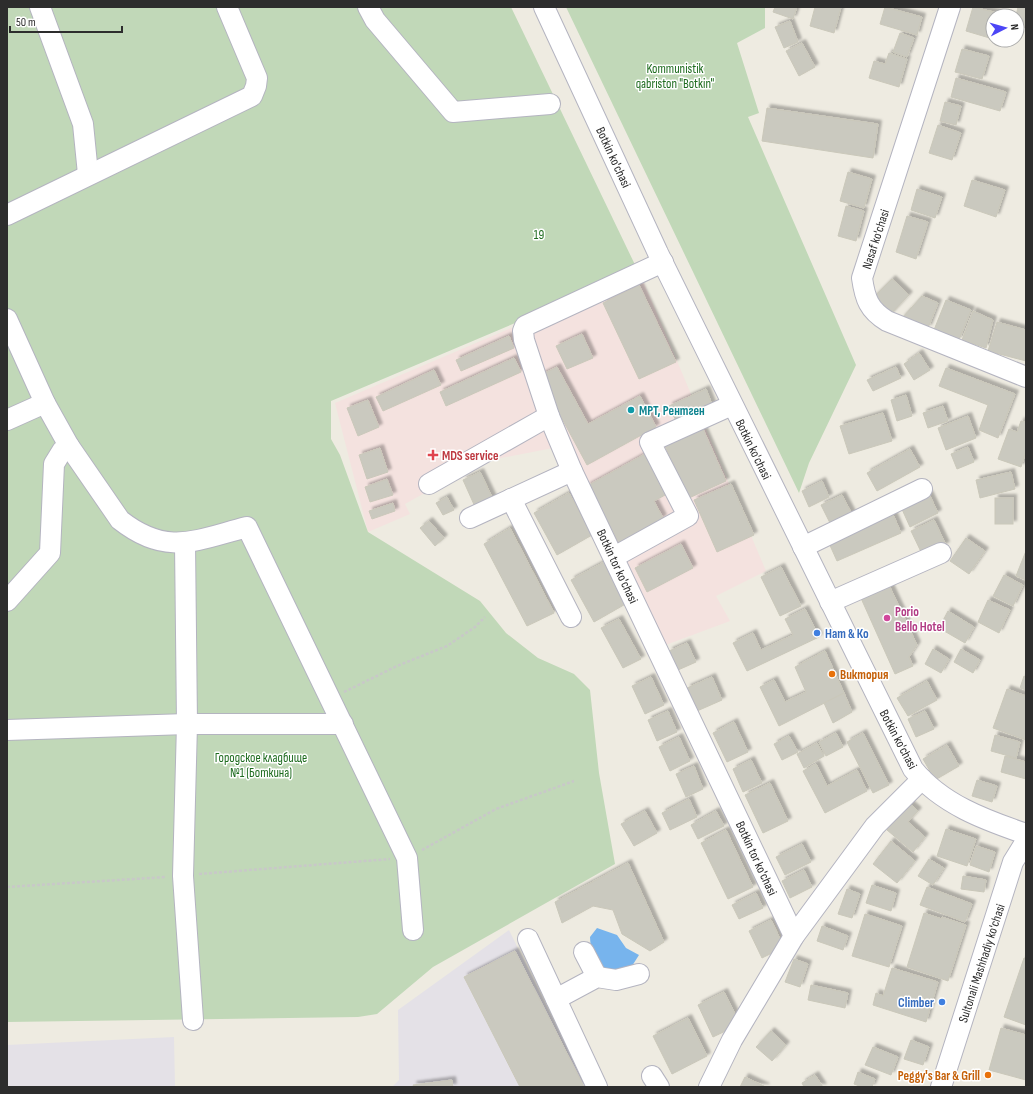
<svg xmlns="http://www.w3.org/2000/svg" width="1033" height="1094" font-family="'Sofia Sans Condensed',sans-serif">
  <defs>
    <filter id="shadow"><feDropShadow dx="3.5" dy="-3.5" stdDeviation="1" flood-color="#0004"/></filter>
  </defs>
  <rect width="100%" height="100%" fill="#eeebe1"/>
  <g fill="#e4e1e7">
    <path d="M509 930 586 1087H392L399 1080 398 1010Z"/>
    <path d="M174 1037 175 1087H7V1045Z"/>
  </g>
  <path fill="#f4e2df" d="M641 276 766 571 716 596 730 621 663 646 553 448 480 462 405 504 410 514 368 532 335 403 511 328 525 326Z"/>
  <g fill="#c1d8b8">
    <path d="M7 7H511L638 271 331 401V439L340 455 368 532 480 601 506 633 538 658 574 674 590 690 599 773 615 864 433 967 377 1014 358 1017 7 1022Z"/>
    <path d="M566 7H765V28L737 43 759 113 748 117 856 365 809 463 799 493Z"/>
  </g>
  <path fill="#77b4ed" d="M597 928 617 935 626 948 639 955 632 966 613 973C596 963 591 957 590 937Z"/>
  <g fill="#cac9bf" stroke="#cac8ba" filter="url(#shadow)">
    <path d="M775 7H797L793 19 773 12Z"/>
    <path d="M815 7H841L834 33 810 26Z"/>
    <path d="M885 7 922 17 917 35 880 24Z"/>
    <path d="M973 7 1002 14V16H993V39L966 31Z"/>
    <path d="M1018 7H1026V28L1017 25 1016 16Z"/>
    <path d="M790 21 798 42 784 48 775 27Z"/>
    <path d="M900 33 914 38 907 57 893 52Z"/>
    <path d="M802 43 815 67 799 76 786 51Z"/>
    <path d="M962 49 989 56 982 79 955 72Z"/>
    <path d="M889 53 907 59 899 87 869 78 874 61 885 64Z"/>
    <path d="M956 78 1006 92 1000 111 951 97Z"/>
    <path d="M945 102 961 106 956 125 940 121Z"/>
    <path d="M767 108 878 124 873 158 762 141Z"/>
    <path d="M938 125 961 133 952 160 929 153Z"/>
    <path d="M848 172 872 179 864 208 840 201Z"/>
    <path d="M972 180 1005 190 996 217 964 206Z"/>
    <path d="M917 189 942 197 935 218 911 210Z"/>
    <path d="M846 206 864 211 856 241 838 236Z"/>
    <path d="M907 216 928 222 916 259 896 252Z"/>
    <path d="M892 279 909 295 889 316 872 299Z"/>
    <path d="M639 285 676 362 639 379 603 303Z"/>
    <path d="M922 296 938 303 928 328 901 319Z"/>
    <path d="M946 300 971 310 959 340 934 330Z"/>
    <path d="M973 311 993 320 986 348 962 340Z"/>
    <path d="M997 322 1026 330V361L988 351Z"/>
    <path d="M582 334 593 358 567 369 556 346Z"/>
    <path d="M509 336 514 348 461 371 456 360Z"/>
    <path d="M919 353 930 370 914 380 904 364Z"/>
    <path d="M514 358 521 372 446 406 440 392Z"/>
    <path d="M557 367 588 424 640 396 656 427 587 465 539 376Z"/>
    <path d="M896 367 901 378 873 391 867 380Z"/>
    <path d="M946 368 1015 394 998 438 979 430 988 405 939 386Z"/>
    <path d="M434 370 441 385 383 411 376 397Z"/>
    <path d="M706 389 713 407 677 423 669 406Z"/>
    <path d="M906 395 912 416 897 421 891 400Z"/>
    <path d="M368 400 379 427 358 436 347 408Z"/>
    <path d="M943 406 948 421 928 428 923 413Z"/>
    <path d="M883 413 892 441 849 454 840 426Z"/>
    <path d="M968 416 976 438 946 450 938 428Z"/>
    <path d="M1021 421 1026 422V451L1021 467 998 459 1009 429 1017 432Z"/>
    <path d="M703 429 726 481 689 498 665 446Z"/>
    <path d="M968 447 974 462 957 469 951 454Z"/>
    <path d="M380 448 388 472 367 479 359 455Z"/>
    <path d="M910 449 920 467 877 491 867 473Z"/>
    <path d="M645 454 667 494 654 501 663 518 619 543 587 486Z"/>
    <path d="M480 472 494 501 476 509 463 480Z"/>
    <path d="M1011 472 1015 489 980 498 976 480Z"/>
    <path d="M387 479 393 495 370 502 365 487Z"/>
    <path d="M822 481 829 497 809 507 802 491Z"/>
    <path d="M731 484 754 535 717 552 694 500Z"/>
    <path d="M569 493 592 535 557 555 534 513Z"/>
    <path d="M929 494 938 513 910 527 901 507Z"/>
    <path d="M842 495 854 518 833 529 821 505Z"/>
    <path d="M447 497 454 510 443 515 436 503Z"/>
    <rect x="995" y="498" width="18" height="26"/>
    <path d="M393 503 395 511 372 519 369 511Z"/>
    <path d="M892 512 901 533 837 561 828 541Z"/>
    <path d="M934 520 946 545 923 556 911 531Z"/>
    <path d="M429 521 444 538 435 546 420 528Z"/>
    <path d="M510 528 554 613 527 626 484 544Z"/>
    <path d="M966 538 985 551 969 574 950 561Z"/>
    <path d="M681 544 693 568 647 592 635 568Z"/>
    <path d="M1026 551V580L1016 576Z"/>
    <path d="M606 561 629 602 594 622 571 580Z"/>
    <path d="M781 567 801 606 780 616 761 577Z"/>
    <path d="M1004 575 1023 585 1013 606 993 596Z"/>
    <path d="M888 583 917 645 909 657 913 666 895 674 860 596Z"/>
    <path d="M988 600 1010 610 999 633 978 622Z"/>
    <path d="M805 609 819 637 747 671 733 643 753 633 761 650 793 635 785 619Z"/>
    <path d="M948 611 974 627 965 643 939 628Z"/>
    <path d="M619 619 641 659 623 668 601 628Z"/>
    <path d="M687 643 696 662 678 670 669 651Z"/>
    <path d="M933 649 949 659 941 673 925 664Z"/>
    <path d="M961 649 980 660 973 673 954 662Z"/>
    <path d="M825 651 844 693 779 726 760 687 774 680 785 702 806 692 795 667Z"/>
    <path d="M1024 676 1026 677V690L1020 688Z"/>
    <path d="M651 677 664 705 645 714 632 686Z"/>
    <path d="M712 677 722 700 697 711 687 688Z"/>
    <path d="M927 681 937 700 908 716 897 698Z"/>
    <path d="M1007 689 1026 696V740L993 728Z"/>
    <path d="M844 693 852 712 833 723 824 703Z"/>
    <path d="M668 711 677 732 657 741 648 720Z"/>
    <path d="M925 711 934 729 916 737 908 719Z"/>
    <path d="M734 722 748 752 727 762 713 733Z"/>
    <path d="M836 733 843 747 826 756 819 742Z"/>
    <path d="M863 733 889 785 873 793 847 742Z"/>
    <path d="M995 735 1020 742 1016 758 991 751Z"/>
    <path d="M789 736 798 752 782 760 774 744Z"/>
    <path d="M679 737 690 761 670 771 659 747Z"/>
    <path d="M817 743 824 756 804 768 797 754Z"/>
    <path d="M947 745 959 766 935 780 923 759Z"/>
    <path d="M1005 756 1026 762V779L1001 772Z"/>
    <path d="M751 760 762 783 743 792 733 769Z"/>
    <path d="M816 764 827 786 857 770 867 791 825 813 803 771Z"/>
    <path d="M694 766 703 789 686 797 676 774Z"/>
    <path d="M977 780 997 786 992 802 972 796Z"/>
    <path d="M770 783 788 821 763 833 745 795Z"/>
    <path d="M689 799 697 817 670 830 662 813Z"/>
    <path d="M909 803 918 811 908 822 925 837 913 852 887 830Z"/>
    <path d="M645 811 657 833 634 846 621 824Z"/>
    <path d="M716 811 724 826 698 839 691 825Z"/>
    <path d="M946 829 976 839 967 866 937 856Z"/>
    <path d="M726 830 753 887 728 899 701 843Z"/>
    <path d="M891 841 915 861 897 883 873 864Z"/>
    <path d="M802 844 811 862 785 875 776 857Z"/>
    <path d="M976 846 995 852 989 872 970 865Z"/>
    <path d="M929 859 944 868 933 885 918 876Z"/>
    <path d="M628 863 664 942 650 951 622 934 613 910 593 906 562 923 555 902Z"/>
    <path d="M804 870 812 887 790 898 782 881Z"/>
    <path d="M963 876 986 880 984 892 961 889Z"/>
    <path d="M872 885 896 893 891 911 866 903Z"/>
    <path d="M927 887 972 904 965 922 920 905Z"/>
    <path d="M847 889 860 894 852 918 838 914Z"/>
    <path d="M756 893 763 908 739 919 732 905Z"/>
    <path d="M924 913 942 919V917L966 925 948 981 907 967Z"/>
    <path d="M865 914 902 926 889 967 852 956Z"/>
    <path d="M771 920 784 947 762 958 749 931Z"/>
    <path d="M822 926 848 936 843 950 817 941Z"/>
    <path d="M515 951 584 1087H520L464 977Z"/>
    <path d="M1024 958H1026V1025L1004 1017Z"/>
    <path d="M794 959 808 964 800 987 785 982Z"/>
    <path d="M892 968 938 982 926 1022 873 1005 876 993 883 996Z"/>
    <path d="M811 985 848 993 845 1008 808 1000Z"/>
    <path d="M724 992 740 1024 713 1037 698 1005Z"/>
    <path d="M688 1018 707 1056 672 1074 653 1036Z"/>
    <path d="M1001 1028 1026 1035V1080L989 1070Z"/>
    <path d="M771 1031 786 1045 772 1061 756 1047Z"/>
    <path d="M911 1040 929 1047 923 1065 904 1059Z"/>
    <path d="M873 1047 898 1057 891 1075 865 1065Z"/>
    <path d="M858 1072 875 1079 872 1087H862L854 1084Z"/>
    <path d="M815 1075 823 1087H804L802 1083Z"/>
    <path d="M745 1077 766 1087H740Z"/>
    <path d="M452 1080 453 1087H414L413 1085Z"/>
  </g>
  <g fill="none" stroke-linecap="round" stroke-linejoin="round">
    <defs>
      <g id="minor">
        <path d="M40 7 83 124 88 174"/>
        <path d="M368 7 375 20 453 112 550 104"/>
        <path d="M544 7 658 253 913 769C941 804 985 820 1026 834"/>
        <path d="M950 7 862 278C865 299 869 310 887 321L1026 377"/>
        <path d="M7 215 252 96 256 86 257 78 227 7"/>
        <path d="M663 262 525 326 523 331 524 340 549 416 572 471 794 936"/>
        <path d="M7 319 45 403 69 446 120 520C167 557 196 540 247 527L407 858 413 930"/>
        <path d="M7 420 45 403"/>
        <path d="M429 484 549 416"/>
        <path d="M511 499 571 617"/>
        <path d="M470 518 572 471"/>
        <path d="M185 543 187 724 183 876 193 1020"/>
        <path d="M803 547 922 489"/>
        <path d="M614 557 688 516 650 442 732 405"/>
        <path d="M7 601 50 553 54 464 62 451 69 446"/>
        <path d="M830 602 941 553"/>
        <path d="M7 730 187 724H343"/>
        <path d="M528 939 597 1087"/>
        <path d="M584 952 597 977"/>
        <path d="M556 999 597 977 616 980 639 974"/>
        <path d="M652 1076 659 1087"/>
        <path d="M709 1087 732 1040 794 936 875 826 922 779"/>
        <path d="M941 1087 1013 862 1026 841"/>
      </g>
    </defs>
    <use href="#minor" stroke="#b4b4c0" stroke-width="22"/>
    <g stroke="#c8c8c8" stroke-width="2.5" stroke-dasharray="3 2" stroke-linecap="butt">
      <path d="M344 692 397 666 447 646 475 627 485 617"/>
      <path d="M422 850 496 809 574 781"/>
      <path d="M199 874 390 859"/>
      <path d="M7 887 166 877"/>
    </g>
    <use href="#minor" stroke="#fff" stroke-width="20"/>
  </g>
  <circle fill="#0f9aa8" stroke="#fff" stroke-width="1.5" cx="631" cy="410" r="4"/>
  <path fill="#e0444e" stroke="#fff" stroke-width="1.5" d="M431 449h4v4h4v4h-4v4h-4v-4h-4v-4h4z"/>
  <circle fill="#d1479c" stroke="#fff" stroke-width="1.5" cx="887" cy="618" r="4"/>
  <g fill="#3f7fe0" stroke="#fff" stroke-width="1.5">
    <circle cx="817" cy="633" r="4"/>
    <circle cx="942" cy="1002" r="4"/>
  </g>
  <g fill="#e8710a" stroke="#fff" stroke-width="1.5">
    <circle cx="832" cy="674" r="4"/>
    <circle cx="988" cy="1075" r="4"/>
  </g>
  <g text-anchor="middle" stroke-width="3" stroke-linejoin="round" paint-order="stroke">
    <g font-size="13" fill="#1d6b1e" stroke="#fff">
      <text x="675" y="73">Kommunistik<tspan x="675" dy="15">qabriston "Botkin"</tspan></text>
      <text x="539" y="239">19</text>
      <text x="261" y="762">Городское кладбище<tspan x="261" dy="15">№1 (Боткина)</tspan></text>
    </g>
    <g font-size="13" fill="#2d2d2d" stroke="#fff">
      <text transform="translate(614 157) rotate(65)" y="5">Botkin ko'chasi</text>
      <text transform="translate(875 239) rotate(-72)" y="5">Nasaf ko'chasi</text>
      <text transform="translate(754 449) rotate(64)" y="5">Botkin ko'chasi</text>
      <text transform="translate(618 566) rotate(65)" y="5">Botkin tor ko'chasi</text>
      <text transform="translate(899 739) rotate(62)" y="5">Botkin ko'chasi</text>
      <text transform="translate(757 858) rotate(65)" y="5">Botkin tor ko'chasi</text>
      <text transform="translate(981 963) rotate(-72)" y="5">Sultonali Mashhadiy ko'chasi</text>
    </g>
    <g font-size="13" font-weight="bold" fill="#0d838f" stroke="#fff" text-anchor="start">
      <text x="639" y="415">МРТ, Рентген</text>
    </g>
    <g font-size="13" font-weight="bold" fill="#be3a42" stroke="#fff" text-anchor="start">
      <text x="442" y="460">MDS service</text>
    </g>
    <g font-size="13" font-weight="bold" fill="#b23c85" stroke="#fff" text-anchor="start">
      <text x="895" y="616">Porio<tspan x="895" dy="15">Bello Hotel</tspan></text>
    </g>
    <g font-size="13" font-weight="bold" fill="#366cbe" stroke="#fff" text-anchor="start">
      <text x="825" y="638">Нат &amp; Ко</text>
      <text x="934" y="1007" text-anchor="end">Climber</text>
    </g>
    <g font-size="13" font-weight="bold" fill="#c56008" stroke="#fff" text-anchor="start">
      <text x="840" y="679">Виктория</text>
      <text x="980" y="1080" text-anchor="end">Peggy's Bar &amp; Grill</text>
    </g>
  </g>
  <rect width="1033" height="1094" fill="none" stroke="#2d2d2d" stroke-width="16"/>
  <g transform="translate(1005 28) rotate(84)"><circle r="19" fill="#ffffff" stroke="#ababab"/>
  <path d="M0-3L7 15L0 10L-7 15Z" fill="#4c46f6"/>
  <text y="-6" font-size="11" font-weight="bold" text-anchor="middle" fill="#2d2d2d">N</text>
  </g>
  <path d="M10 26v6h112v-6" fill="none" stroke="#2d2d2d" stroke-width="2"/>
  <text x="16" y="26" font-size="12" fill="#2d2d2d" stroke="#ffffff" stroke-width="3" paint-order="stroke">50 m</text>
</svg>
